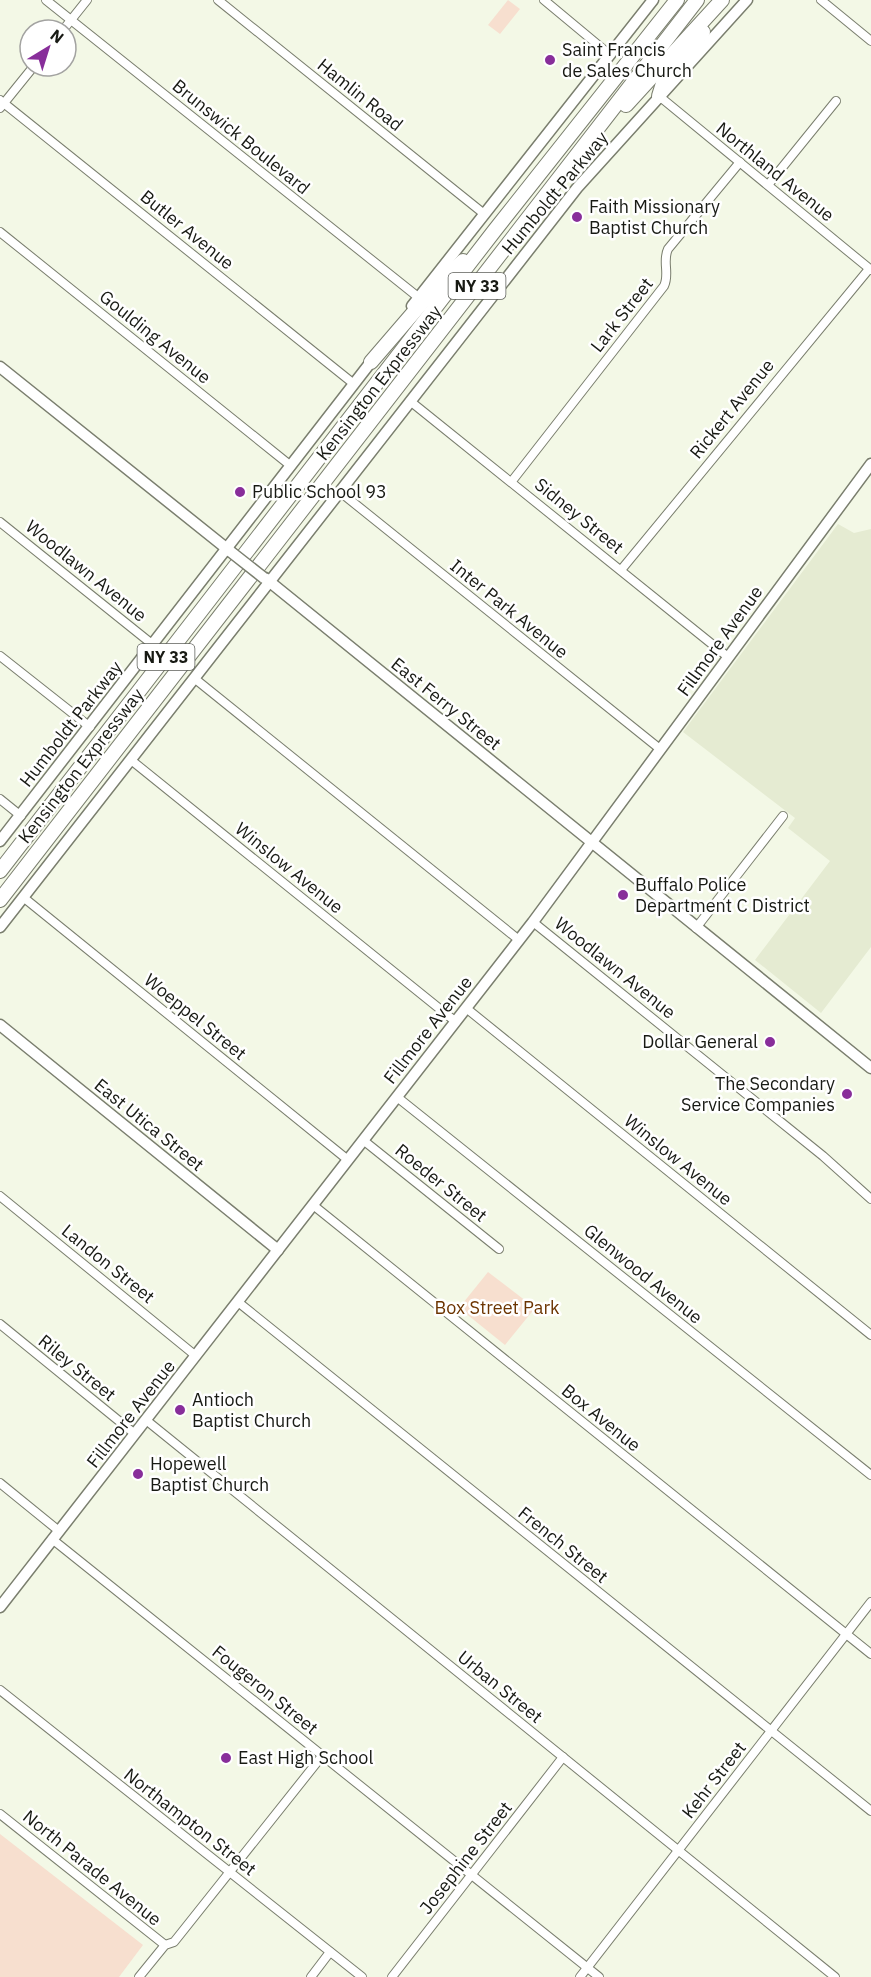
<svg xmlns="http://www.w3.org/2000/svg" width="871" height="1977" font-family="'IBM Plex Sans',sans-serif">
  <rect width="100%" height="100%" fill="#f3f8e6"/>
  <path fill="#e5ebd2" d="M838 524 854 533 871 529V947L821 1013 755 960 830 861 788 828 795 818 683 732Z"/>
  <g fill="#f7dfcf">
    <path d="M508 0 520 9 500 34 488 25Z"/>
    <path d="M488 1272 535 1308 505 1345 459 1308Z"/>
    <path d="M0 1834 143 1945 119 1977H0Z"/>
  </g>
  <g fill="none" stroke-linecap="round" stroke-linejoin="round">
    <defs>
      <g id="street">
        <path d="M46 0 418 297"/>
        <path d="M218 0 483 213"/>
        <path d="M544 0 609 54"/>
        <path d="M821 0 871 41"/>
        <path d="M63 30 87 0"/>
        <path d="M659 96 871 270"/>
        <path d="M0 100 354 384"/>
        <path d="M0 108 34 66"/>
        <path d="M768 185 836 101"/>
        <path d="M0 232 291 466"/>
        <path d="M410 401 728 657"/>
        <path d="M512 481 664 286C670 274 662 261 668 249L740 162"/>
        <path d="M339 491 660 749"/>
        <path d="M0 522 152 644"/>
        <path d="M621 570 869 269"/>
        <path d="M0 656 90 727"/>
        <path d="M194 678 519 940"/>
        <path d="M131 760 456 1022"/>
        <path d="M0 799 21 816"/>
        <path d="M23 897 348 1160"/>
        <path d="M533 922 823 1156 871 1199"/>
        <path d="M696 928 783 816"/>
        <path d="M466 1008 871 1335"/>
        <path d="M397 1097 871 1475"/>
        <path d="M363 1140 499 1249"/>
        <path d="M0 1196 196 1356"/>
        <path d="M313 1205 871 1654"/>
        <path d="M238 1302 871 1811"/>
        <path d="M0 1324 135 1434"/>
        <path d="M146 1420 835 1977"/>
        <path d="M0 1483 59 1531"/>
        <path d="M52 1539 599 1977"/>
        <path d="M0 1690 362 1977"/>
        <path d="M0 1814 165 1945"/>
        <path d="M139 1977 165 1945 174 1942 322 1756"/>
        <path d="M311 1977 330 1952"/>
        <path d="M392 1977 563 1757"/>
        <path d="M580 1977 871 1602"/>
      </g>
      <g id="secondary">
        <path d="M412 306 653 0"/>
        <path d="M0 367 231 552"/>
        <path d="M265 578 871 1068"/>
        <path d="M0 841 374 358"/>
        <path d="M0 927 577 188 747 0"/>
        <path d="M0 1025 278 1250"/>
        <path d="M0 1607 533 922 871 464"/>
      </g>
      <g id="highway">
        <path d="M659 96 664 80 703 32"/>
        <path d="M626 105 722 0"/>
        <path d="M371 362 427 297 463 261"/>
        <path d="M0 871 495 230 677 0"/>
        <path d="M0 900 697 0"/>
      </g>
    </defs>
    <use href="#street" stroke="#7a7e6e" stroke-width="10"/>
    <use href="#secondary" stroke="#7a7e6e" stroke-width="13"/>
    <use href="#highway" stroke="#7a7e6e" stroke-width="16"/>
    <use href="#street" stroke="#fff" stroke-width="8"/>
    <use href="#secondary" stroke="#fff" stroke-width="10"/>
    <use href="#highway" stroke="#fff" stroke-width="14"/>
    <defs>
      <path id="secondary-bridge" d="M231 552 264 578"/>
    </defs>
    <use href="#secondary-bridge" stroke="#7a7e6e" stroke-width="13" stroke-linecap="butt"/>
    <use href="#secondary-bridge" stroke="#fff" stroke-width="10"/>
  </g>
  <g fill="#882e9a" stroke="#fff" stroke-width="2">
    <circle cx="550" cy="60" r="6"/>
    <circle cx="577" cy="217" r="6"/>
    <circle cx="240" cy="492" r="6"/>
    <circle cx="623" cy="895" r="6"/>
    <circle cx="770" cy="1042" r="6"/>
    <circle cx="847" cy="1094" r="6"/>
    <circle cx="180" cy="1410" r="6"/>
    <circle cx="138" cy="1474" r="6"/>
    <circle cx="226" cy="1758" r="6"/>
  </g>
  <g text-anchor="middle" stroke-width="5" stroke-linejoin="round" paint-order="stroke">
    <g fill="#fff" stroke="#5d5f5a" stroke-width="1.5">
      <rect x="448.5" y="273" width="57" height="26" rx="4.5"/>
      <rect x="137.5" y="644" width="57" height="26" rx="4.5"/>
    </g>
    <g font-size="16" font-weight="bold" fill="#181a14">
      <text x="477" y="292">NY 33</text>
      <text x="166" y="663">NY 33</text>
    </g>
    <g font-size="18" fill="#181a14" stroke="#fff" text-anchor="start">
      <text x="562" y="56">Saint Francis<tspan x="562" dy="21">de Sales Church</tspan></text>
      <text x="589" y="213">Faith Missionary<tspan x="589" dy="21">Baptist Church</tspan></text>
      <text x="252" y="498">Public School 93</text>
      <text x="635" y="891">Buffalo Police<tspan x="635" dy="21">Department C District</tspan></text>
      <text x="758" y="1048" text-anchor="end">Dollar General</text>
      <text x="835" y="1090" text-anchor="end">The Secondary<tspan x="835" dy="21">Service Companies</tspan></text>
      <text x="192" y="1406">Antioch<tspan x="192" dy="21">Baptist Church</tspan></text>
      <text x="150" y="1470">Hopewell<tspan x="150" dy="21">Baptist Church</tspan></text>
      <text x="238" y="1764">East High School</text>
    </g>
    <g font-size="18" fill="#181a14" stroke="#fff">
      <text transform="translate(360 95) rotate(39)" y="6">Hamlin Road</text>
      <text transform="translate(241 137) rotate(39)" y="6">Brunswick Boulevard</text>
      <text transform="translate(775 172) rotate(39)" y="6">Northland Avenue</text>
      <text transform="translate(555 193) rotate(-50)" y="6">Humboldt Parkway</text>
      <text transform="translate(187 230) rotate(39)" y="6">Butler Avenue</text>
      <text transform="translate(622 315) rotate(-52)" y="6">Lark Street</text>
      <text transform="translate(155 337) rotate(39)" y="6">Goulding Avenue</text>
      <text transform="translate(379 383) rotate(-52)" y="6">Kensington Expressway</text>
      <text transform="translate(732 409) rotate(-51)" y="6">Rickert Avenue</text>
      <text transform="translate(579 516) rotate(39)" y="6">Sidney Street</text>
      <text transform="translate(86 571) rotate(39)" y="6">Woodlawn Avenue</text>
      <text transform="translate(509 609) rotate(39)" y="6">Inter Park Avenue</text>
      <text transform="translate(720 641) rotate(-54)" y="6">Fillmore Avenue</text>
      <text transform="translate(446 704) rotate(39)" y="6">East Ferry Street</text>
      <text transform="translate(71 724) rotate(-52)" y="6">Humboldt Parkway</text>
      <text transform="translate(81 766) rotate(-52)" y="6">Kensington Expressway</text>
      <text transform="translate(289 868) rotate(39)" y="6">Winslow Avenue</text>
      <text transform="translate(615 968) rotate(39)" y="6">Woodlawn Avenue</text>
      <text transform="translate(195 1017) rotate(39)" y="6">Woeppel Street</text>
      <text transform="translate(428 1030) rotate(-52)" y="6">Fillmore Avenue</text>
      <text transform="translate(149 1125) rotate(39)" y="6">East Utica Street</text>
      <text transform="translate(678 1160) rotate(39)" y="6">Winslow Avenue</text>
      <text transform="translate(441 1183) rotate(39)" y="6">Roeder Street</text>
      <text transform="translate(108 1264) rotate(39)" y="6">Landon Street</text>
      <text transform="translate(643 1274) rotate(39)" y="6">Glenwood Avenue</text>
      <text transform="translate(77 1368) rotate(39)" y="6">Riley Street</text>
      <text transform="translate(131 1414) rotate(-52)" y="6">Fillmore Avenue</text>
      <text transform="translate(601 1418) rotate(39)" y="6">Box Avenue</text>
      <text transform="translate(563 1545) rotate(39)" y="6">French Street</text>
      <text transform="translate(500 1687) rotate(39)" y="6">Urban Street</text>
      <text transform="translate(265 1690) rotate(39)" y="6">Fougeron Street</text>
      <text transform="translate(714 1780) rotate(-52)" y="6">Kehr Street</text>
      <text transform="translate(190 1822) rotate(38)" y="6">Northampton Street</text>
      <text transform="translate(466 1858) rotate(-52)" y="6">Josephine Street</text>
      <text transform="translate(92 1868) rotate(39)" y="6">North Parade Avenue</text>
    </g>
    <g font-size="18" fill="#6b3400" stroke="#fff">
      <text x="497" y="1314">Box Street Park</text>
    </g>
  </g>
  <g transform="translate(48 48) rotate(38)"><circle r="28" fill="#ffffff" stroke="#a3a3a1" stroke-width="1.5"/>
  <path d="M0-4.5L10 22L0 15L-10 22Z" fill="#882e9a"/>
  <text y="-9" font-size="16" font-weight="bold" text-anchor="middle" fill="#181a14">N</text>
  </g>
</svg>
